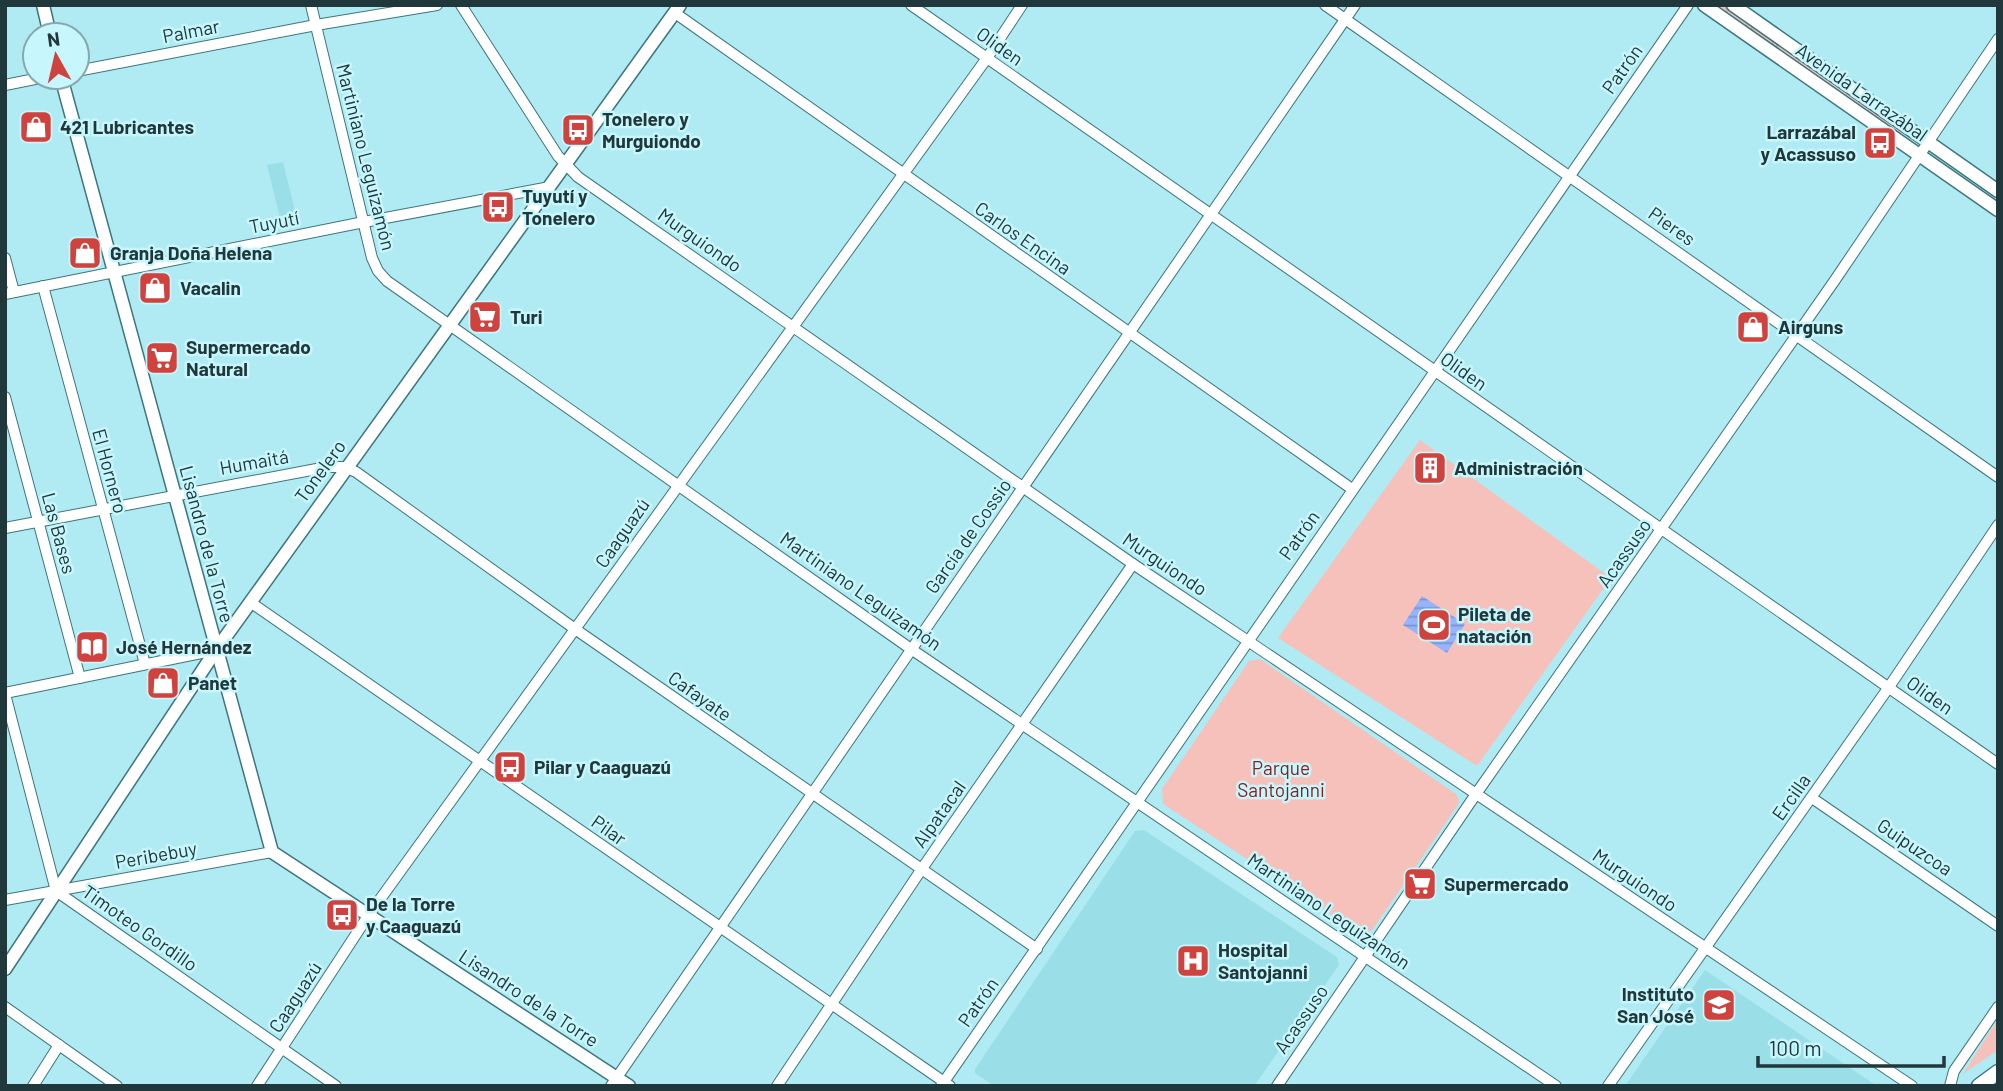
<svg xmlns="http://www.w3.org/2000/svg" width="2003" height="1091" font-family="Barlow,sans-serif">
  <defs>
    <pattern id="grass-tufts" width="24" height="20" patternUnits="userSpaceOnUse" patternTransform="scale(1.75)"><rect width="24" height="20" fill="#f6c1bb"/><path d="M3 7l-1-3M5 7V3M7 7l1-3M15 17l-1-3M17 17v-4M19 17l1-3" fill="none" stroke="#d3a7a2"/></pattern>
    <pattern id="water-rules" width="6" height="5" patternUnits="userSpaceOnUse" patternTransform="scale(1.75)"><rect width="6" height="5" fill="#95b4fc"/><path d="M0 2.5h6" fill="none" stroke="#7993cd"/></pattern>
  </defs>
  <rect width="100%" height="100%" fill="#b0ebf3"/>
  <g fill="#9adfe8">
    <path d="M283 162 297 219 281 222 267 165Z"/>
    <path d="M1144 830 1337 957 1339 965 1254 1086H994L975 1073V1069L1135 831Z"/>
    <path d="M1705 970 1877 1086H1625Z"/>
  </g>
  <path fill="url(#grass-tufts)" d="M1723 5 1903 131 1900 134 1716 6Z"/>
  <g fill="#f6c1bb">
    <path d="M1420 440 1611 578 1477 766 1278 638Z"/>
    <path d="M1260 659 1456 794 1459 800 1458 805 1373 929 1366 933H1360L1163 804 1162 789 1249 661Z"/>
    <path d="M1998 1019V1050L1963 1074Z"/>
  </g>
  <path fill="url(#water-rules)" d="M1422 596 1465 624 1447 653 1403 625Z"/>
  <g fill="none" stroke-linecap="round" stroke-linejoin="round">
    <defs>
      <g id="minor">
        <path d="M311 5 372 258 378 271 387 281 911 649 1556 1086"/>
        <path d="M461 5 558 156 578 177 1133 564 1912 1086"/>
        <path d="M911 5 1998 764"/>
        <path d="M1325 5 1998 477"/>
        <path d="M675 13 1352 489"/>
        <path d="M77 71 316 25 437 5"/>
        <path d="M5 85 45 77"/>
        <path d="M5 258 14 292"/>
        <path d="M43 286 145 664"/>
        <path d="M5 294 364 222 550 187"/>
        <path d="M5 397 80 678"/>
        <path d="M5 528 327 467H345L356 472 575 629 1037 949"/>
        <path d="M250 602 950 1086"/>
        <path d="M5 693 216 650"/>
        <path d="M5 694 56 891 336 1086"/>
        <path d="M1812 798 1998 926"/>
        <path d="M5 900 272 852"/>
        <path d="M5 1007 117 1086"/>
        <path d="M33 1086 59 1045"/>
        <path d="M257 1086 368 916 987 58 1022 5"/>
        <path d="M611 1086 1355 5"/>
        <path d="M777 1086 921 870 1133 564"/>
        <path d="M941 1086 1688 5"/>
        <path d="M1277 1086 1476 794 1835 280 1998 39"/>
        <path d="M1608 1086 1889 687 1998 525"/>
        <path d="M1950 1086 1954 1071 1998 1007"/>
      </g>
      <g id="tertiary">
        <path d="M43 5 50 35"/>
        <path d="M1704 5 1998 210"/>
        <path d="M1733 5 1998 191"/>
        <path d="M61 77 272 852 629 1086"/>
        <path d="M5 969 216 650 680 5"/>
      </g>
      <path id="secondary" d="M1979 1086 1998 1072"/>
    </defs>
    <use href="#minor" stroke="#3d767d" stroke-width="12"/>
    <use href="#tertiary" stroke="#3d767d" stroke-width="15"/>
    <use href="#secondary" stroke="#3d767d" stroke-width="17"/>
    <use href="#minor" stroke="#fff" stroke-width="10"/>
    <use href="#tertiary" stroke="#fff" stroke-width="12"/>
    <use href="#secondary" stroke="#fff" stroke-width="14"/>
  </g>
  <defs>
    <symbol id="shop-square" viewBox="-11 -11 22 22"><rect x="-9" y="-9" width="18" height="18" rx="4" fill="#d0423d" stroke="#c7f6fc"/><path d="M-5-2.5h2.3a2.7 3.5 0 0 1 5.4 0H5L5.5 6h-11ZM-1.5-2.5h3a1.5 2.3 0 0 0-3 0Z" fill="#fff"/></symbol>
    <symbol id="bus-square" viewBox="-11 -11 22 22"><rect x="-9" y="-9" width="18" height="18" rx="4" fill="#d0423d" stroke="#c7f6fc"/><path d="M-5-6H5V4H4V6H2V4H-2V6H-4V4H-5ZM-3.5-4V0h7V-4ZM-3.5 1.2v1.5H-2V1.2ZM2 1.2v1.5H3.5V1.2Z" fill="#fff"/></symbol>
    <symbol id="supermarket-square" viewBox="-11 -11 22 22"><rect x="-9" y="-9" width="18" height="18" rx="4" fill="#d0423d" stroke="#c7f6fc"/><path d="M-6-5.5h2.5l.6 2H6L4.5 2H-2.5L-4.4-4H-6ZM-1.5 3.2a1.3 1.3 0 1 0 .1 0ZM3 3.2a1.3 1.3 0 1 0 .1 0Z" fill="#fff"/></symbol>
    <symbol id="building-square" viewBox="-11 -11 22 22"><rect x="-9" y="-9" width="18" height="18" rx="4" fill="#d0423d" stroke="#c7f6fc"/><path d="M-4-6H4V6H1V3H-1V6H-4ZM-2.5-4.3h1.7v1.8h-1.7ZM.8-4.3h1.7v1.8H.8ZM-2.5-1h1.7V.8h-1.7ZM.8-1h1.7V.8H.8Z" fill="#fff"/></symbol>
    <symbol id="stadium-square" viewBox="-11 -11 22 22"><rect x="-9" y="-9" width="18" height="18" rx="4" fill="#d0423d" stroke="#c7f6fc"/><path d="M0-5a6.5 5 0 1 0 0 10a6.5 5 0 1 0 0-10ZM-3.5-1.8h7v3.6h-7Z" fill="#fff"/></symbol>
    <symbol id="library-square" viewBox="-11 -11 22 22"><rect x="-9" y="-9" width="18" height="18" rx="4" fill="#d0423d" stroke="#c7f6fc"/><path d="M-6-4Q-3-5.5-.7-3.5V5Q-3 3-6 4ZM6-4Q3-5.5 .7-3.5V5Q3 3 6 4Z" fill="#fff"/></symbol>
    <symbol id="hospital-square" viewBox="-11 -11 22 22"><rect x="-9" y="-9" width="18" height="18" rx="4" fill="#d0423d" stroke="#c7f6fc"/><path d="M-5-5h3v3.5h4V-5h3V5h-3V1.5h-4V5h-3Z" fill="#fff"/></symbol>
    <symbol id="school-square" viewBox="-11 -11 22 22"><rect x="-9" y="-9" width="18" height="18" rx="4" fill="#d0423d" stroke="#c7f6fc"/><path d="M0-5L7-2L0 1L-7-2ZM-4 1L0 2.5L4 1V4Q0 6-4 4Z" fill="#fff"/></symbol>
  </defs>
  <g fill-rule="evenodd">
    <use href="#shop-square" x="17" y="108" width="38" height="38"/>
    <use href="#bus-square" x="559" y="111" width="38" height="38"/>
    <use href="#bus-square" x="1861" y="124" width="38" height="38"/>
    <use href="#bus-square" x="479" y="188" width="38" height="38"/>
    <use href="#shop-square" x="66" y="234" width="38" height="38"/>
    <use href="#shop-square" x="136" y="269" width="38" height="38"/>
    <use href="#supermarket-square" x="466" y="298" width="38" height="38"/>
    <use href="#shop-square" x="1734" y="308" width="38" height="38"/>
    <use href="#supermarket-square" x="143" y="339" width="38" height="38"/>
    <use href="#building-square" x="1411" y="449" width="38" height="38"/>
    <use href="#stadium-square" x="1415" y="606" width="38" height="38"/>
    <use href="#library-square" x="73" y="628" width="38" height="38"/>
    <use href="#shop-square" x="144" y="664" width="38" height="38"/>
    <use href="#bus-square" x="491" y="748" width="38" height="38"/>
    <use href="#supermarket-square" x="1401" y="865" width="38" height="38"/>
    <use href="#bus-square" x="323" y="896" width="38" height="38"/>
    <use href="#hospital-square" x="1174" y="942" width="38" height="38"/>
    <use href="#school-square" x="1700" y="986" width="38" height="38"/>
  </g>
  <g text-anchor="middle" stroke-width="5" stroke-linejoin="round" paint-order="stroke">
    <g font-size="19" fill="#20383b" stroke="#c7f6fc">
      <text transform="translate(191 31) rotate(-11)" y="7">Palmar</text>
      <text transform="translate(1000 46) rotate(35)" y="7">Oliden</text>
      <text transform="translate(1622 69) rotate(-55)" y="7">Patrón</text>
      <text transform="translate(1862 92) rotate(35)" y="7">Avenida Larrazábal</text>
      <text transform="translate(366 157) rotate(76)" y="7">Martiniano Leguizamón</text>
      <text transform="translate(274 222) rotate(-11)" y="7">Tuyutí</text>
      <text transform="translate(1672 226) rotate(35)" y="7">Pieres</text>
      <text transform="translate(1023 238) rotate(35)" y="7">Carlos Encina</text>
      <text transform="translate(700 240) rotate(35)" y="7">Murguiondo</text>
      <text transform="translate(1464 371) rotate(35)" y="7">Oliden</text>
      <text transform="translate(254 462) rotate(-10)" y="7">Humaitá</text>
      <text transform="translate(110 471) rotate(75)" y="7">El Hornero</text>
      <text transform="translate(320 471) rotate(-54)" y="7">Tonelero</text>
      <text transform="translate(59 533) rotate(75)" y="7">Las Bases</text>
      <text transform="translate(622 533) rotate(-55)" y="7">Caaguazú</text>
      <text transform="translate(1299 535) rotate(-55)" y="7">Patrón</text>
      <text transform="translate(968 536) rotate(-55)" y="7">García de Cossio</text>
      <text transform="translate(207 544) rotate(75)" y="7">Lisandro de la Torre</text>
      <text transform="translate(1624 553) rotate(-55)" y="7">Acassuso</text>
      <text transform="translate(1165 564) rotate(34)" y="7">Murguiondo</text>
      <text transform="translate(861 591) rotate(35)" y="7">Martiniano Leguizamón</text>
      <text transform="translate(1930 695) rotate(35)" y="7">Oliden</text>
      <text transform="translate(700 696) rotate(35)" y="7">Cafayate</text>
      <text transform="translate(1791 797) rotate(-55)" y="7">Ercilla</text>
      <text transform="translate(939 814) rotate(-55)" y="7">Alpatacal</text>
      <text transform="translate(609 830) rotate(35)" y="7">Pilar</text>
      <text transform="translate(1915 847) rotate(34)" y="7">Guipuzcoa</text>
      <text transform="translate(156 855) rotate(-10)" y="7">Peribebuy</text>
      <text transform="translate(1635 880) rotate(34)" y="7">Murguiondo</text>
      <text transform="translate(1329 911) rotate(34)" y="7">Martiniano Leguizamón</text>
      <text transform="translate(140 928) rotate(35)" y="7">Timoteo Gordillo</text>
      <text transform="translate(295 997) rotate(-57)" y="7">Caaguazú</text>
      <text transform="translate(529 998) rotate(33)" y="7">Lisandro de la Torre</text>
      <text transform="translate(978 1002) rotate(-55)" y="7">Patrón</text>
      <text transform="translate(1301 1019) rotate(-55)" y="7">Acassuso</text>
    </g>
    <g font-size="19" font-weight="bold" fill="#20383b" stroke="#c7f6fc" text-anchor="start">
      <text x="602" y="126">Tonelero y<tspan x="602" dy="22">Murguiondo</tspan></text>
      <text x="60" y="134">421 Lubricantes</text>
      <text x="1856" y="139" text-anchor="end">Larrazábal<tspan x="1856" dy="22">y Acassuso</tspan></text>
      <text x="522" y="203">Tuyutí y<tspan x="522" dy="22">Tonelero</tspan></text>
      <text x="110" y="260">Granja Doña Helena</text>
      <text x="180" y="295">Vacalin</text>
      <text x="510" y="324">Turi</text>
      <text x="1778" y="334">Airguns</text>
      <text x="186" y="354">Supermercado<tspan x="186" dy="22">Natural</tspan></text>
      <text x="1454" y="475">Administración</text>
      <text x="1458" y="621">Pileta de<tspan x="1458" dy="22">natación</tspan></text>
      <text x="116" y="654">José Hernández</text>
      <text x="188" y="690">Panet</text>
      <text x="534" y="774">Pilar y Caaguazú</text>
      <text x="1444" y="891">Supermercado</text>
      <text x="366" y="911">De la Torre<tspan x="366" dy="22">y Caaguazú</tspan></text>
      <text x="1218" y="957">Hospital<tspan x="1218" dy="22">Santojanni</tspan></text>
      <text x="1694" y="1001" text-anchor="end">Instituto<tspan x="1694" dy="22">San José</tspan></text>
    </g>
    <g font-size="19" fill="#88201e" stroke="#c7f6fc">
      <text x="1281" y="775">Parque<tspan x="1281" dy="22">Santojanni</tspan></text>
    </g>
  </g>
  <rect width="2003" height="1091" fill="none" stroke="#20383b" stroke-width="14"/>
  <g transform="translate(56 56) rotate(352)"><circle r="33" fill="#c7f6fc" stroke="#84aaaf" stroke-width="2"/>
  <path d="M0-5L12 26L0 18L-12 26Z" fill="#d0423d"/>
  <text y="-10" font-size="19" font-weight="bold" text-anchor="middle" fill="#20383b">N</text>
  </g>
  <path d="M1758 1056v10h186v-10" fill="none" stroke="#20383b" stroke-width="3.5"/>
  <text x="1769" y="1056" font-size="21" fill="#20383b" stroke="#c7f6fc" stroke-width="5" paint-order="stroke">100 m</text>
</svg>
